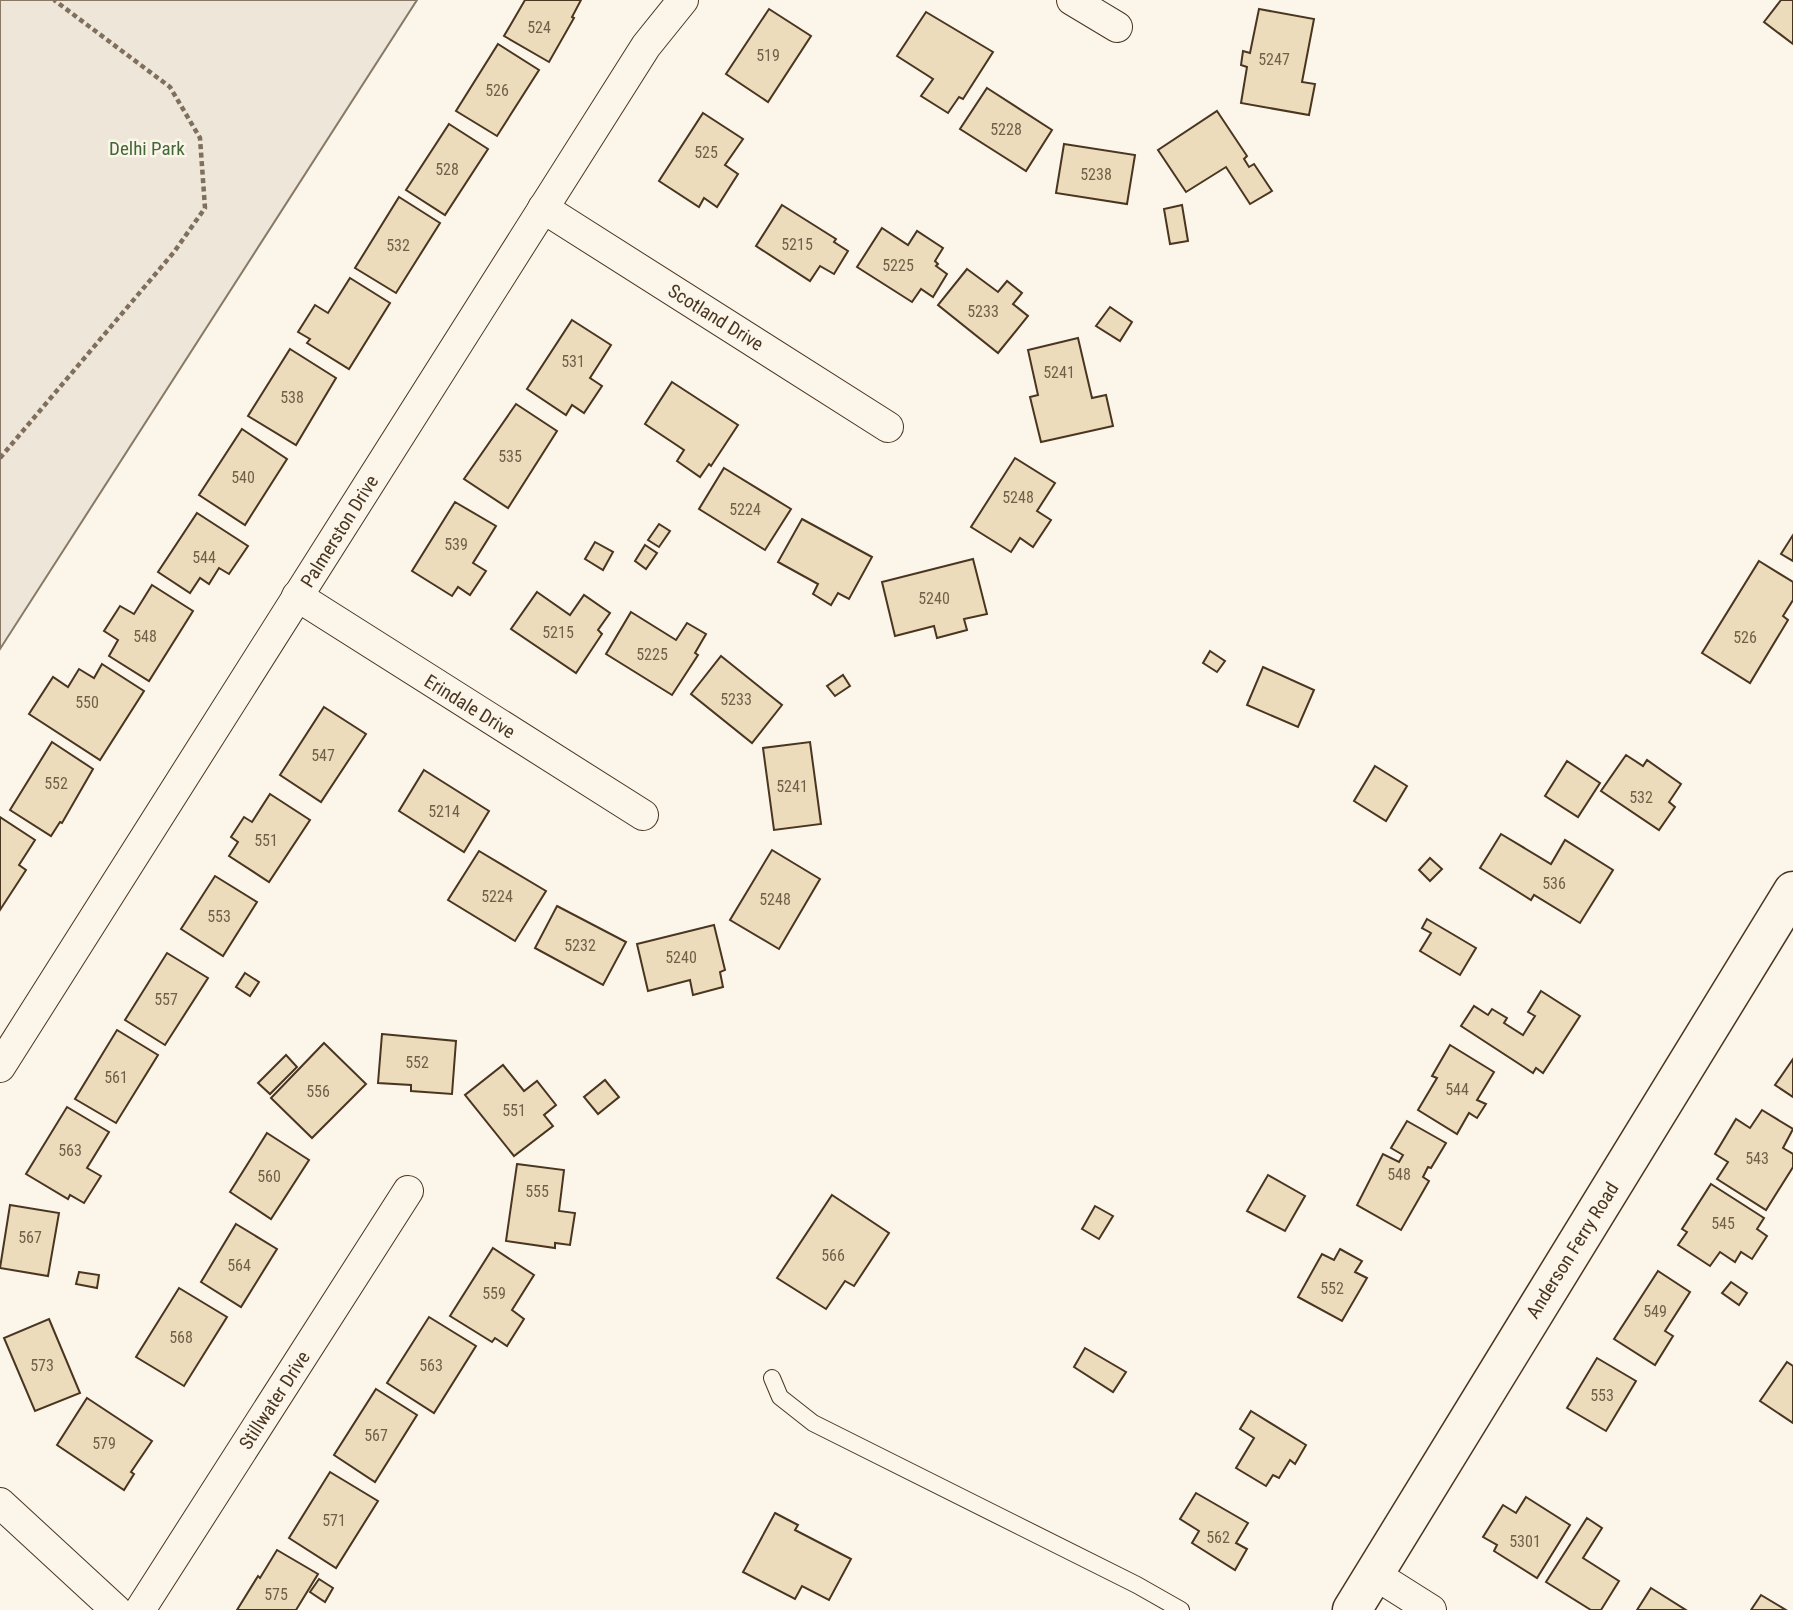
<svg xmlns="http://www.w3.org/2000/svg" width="1793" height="1610" font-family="'Roboto Condensed',sans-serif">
  <rect width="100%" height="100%" fill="#fbf6e9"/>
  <path fill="#ede6d9" stroke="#887966" stroke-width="2" d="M0 0H417L0 649Z"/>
  <g fill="#ecdcbc" stroke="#4a3520" stroke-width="2">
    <path d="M525 0H581L572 17 574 18 549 62 504 36Z"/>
    <path d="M1781 0H1793V44L1764 22Z"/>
    <path d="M769 9 811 36 768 102 726 74Z"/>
    <path d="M1259 9 1314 19 1302 82 1315 84 1309 115 1241 103 1247 67 1241 65 1243 51 1250 53Z"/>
    <path d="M926 12 993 52 963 99 959 97 948 113 921 96 933 79 897 56Z"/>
    <path d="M498 44 539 70 497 136 456 111Z"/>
    <path d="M987 88 1052 130 1026 171 960 129Z"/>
    <path d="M1217 111 1247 156 1244 159 1249 167 1254 164 1272 191 1250 204 1226 167 1186 192 1158 150Z"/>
    <path d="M703 113 743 139 725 165 738 174 717 207 704 198 699 207 659 181Z"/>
    <path d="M449 124 488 149 445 215 406 190Z"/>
    <path d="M1064 144 1135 155 1127 204 1056 193Z"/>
    <path d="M399 197 440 223 396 293 355 268Z"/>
    <path d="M782 205 836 239 834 242 848 251 834 274 820 266 810 281 756 246Z"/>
    <path d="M1182 205 1188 241 1170 244 1164 209Z"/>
    <path d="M882 228 908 245 917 231 943 248 935 261 938 264 936 266 947 274 933 297 921 289 912 302 857 267Z"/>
    <path d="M967 269 998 292 1007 281 1022 293 1013 304 1028 316 998 353 938 305Z"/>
    <path d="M350 278 390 303 349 369 307 343 310 339 298 332 315 305 328 313Z"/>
    <path d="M1110 307 1132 322 1120 341 1096 326Z"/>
    <path d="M572 320 611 345 590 378 602 386 584 413 572 405 566 415 527 389Z"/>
    <path d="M1078 338 1092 398 1106 395 1113 426 1041 442 1030 397 1038 395 1028 350Z"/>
    <path d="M290 349 336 378 296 445 248 416Z"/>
    <path d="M672 382 738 425 711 466 709 464 700 477 677 461 684 450 645 424Z"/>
    <path d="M516 404 557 431 508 508 464 479Z"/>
    <path d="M242 429 287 459 245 525 199 495Z"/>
    <path d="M1015 458 1055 483 1037 511 1051 520 1033 547 1020 538 1011 552 971 527Z"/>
    <path d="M724 468 791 509 765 550 699 509Z"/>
    <path d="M455 502 496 526 473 563 486 571 470 595 458 587 452 596 412 571Z"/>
    <path d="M197 513 248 546 229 574 219 568 209 584 200 578 190 593 158 572Z"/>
    <path d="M802 519 872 557 849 599 838 593 831 605 813 594 818 584 778 562Z"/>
    <path d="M659 524 670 531 659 547 648 540Z"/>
    <path d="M1793 535V561L1781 554Z"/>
    <path d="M595 542 613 552 603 570 585 559Z"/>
    <path d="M645 545 657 553 646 569 635 561Z"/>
    <path d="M973 559 987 614 964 619 967 630 937 638 934 626 895 636 882 582Z"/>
    <path d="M1759 561 1793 582V600L1783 616 1788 620 1750 683 1702 653Z"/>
    <path d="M152 585 193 611 149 681 109 656 118 640 104 631 120 606 134 614Z"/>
    <path d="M537 592 570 615 584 595 610 613 598 630 602 634 576 673 511 629Z"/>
    <path d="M631 612 676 640 687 623 706 634 695 653 698 655 672 695 606 654Z"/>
    <path d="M1210 651 1225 661 1217 672 1203 663Z"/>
    <path d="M721 656 782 705 752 743 691 694Z"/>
    <path d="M102 664 144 691 100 760 29 714 53 677 68 687 79 669 94 678Z"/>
    <path d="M1263 667 1314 690 1298 727 1247 705Z"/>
    <path d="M843 675 850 686 835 696 827 686Z"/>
    <path d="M324 707 366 734 321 802 280 775Z"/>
    <path d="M52 742 93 769 62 823 60 822 51 836 10 810Z"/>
    <path d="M810 742 821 824 774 830 763 748Z"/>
    <path d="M1626 755 1643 766 1647 760 1681 784 1669 802 1675 807 1659 830 1601 791Z"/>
    <path d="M1567 761 1600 783 1578 817 1545 796Z"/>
    <path d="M1375 766 1407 786 1386 821 1354 801Z"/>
    <path d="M424 770 489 811 464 852 399 811Z"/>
    <path d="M270 794 310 820 269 882 229 856 238 842 231 837 244 817 252 822Z"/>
    <path d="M0 817 35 840 19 865 26 870 0 910Z"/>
    <path d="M1501 834 1551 864 1565 840 1613 870 1580 923 1534 895 1531 900 1480 868Z"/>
    <path d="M772 850 820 879 779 949 730 920Z"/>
    <path d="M479 851 546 891 515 941 448 900Z"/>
    <path d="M1430 858 1442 869 1430 881 1419 870Z"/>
    <path d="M215 876 257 902 223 956 181 929Z"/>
    <path d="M557 906 626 942 603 985 535 948Z"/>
    <path d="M1427 919 1476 948 1460 975 1420 951 1431 933 1422 928Z"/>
    <path d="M714 925 725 970 720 972 723 987 693 995 690 980 648 991 637 944Z"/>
    <path d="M167 953 208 978 165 1045 125 1020Z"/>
    <path d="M245 973 259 982 250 996 236 987Z"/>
    <path d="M1541 991 1580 1016 1543 1073 1536 1068 1533 1073 1461 1026 1474 1006 1488 1015 1492 1009 1507 1018 1504 1023 1523 1035 1535 1016 1528 1012Z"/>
    <path d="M117 1030 158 1055 116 1123 75 1099Z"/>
    <path d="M382 1034 456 1041 452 1094 411 1091V1085L378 1083Z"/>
    <path d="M324 1043 366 1084 312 1138 271 1098Z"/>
    <path d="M1450 1045 1494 1072 1477 1100 1486 1104 1477 1118 1469 1113 1457 1134 1418 1110 1437 1078 1432 1076Z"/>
    <path d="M286 1055 297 1067 270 1094 258 1083Z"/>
    <path d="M1793 1059V1097L1775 1085Z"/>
    <path d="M503 1065 524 1091 537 1081 556 1105 544 1115 553 1126 514 1156 465 1095Z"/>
    <path d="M605 1080 619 1097 598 1114 584 1097Z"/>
    <path d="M67 1107 109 1132 87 1168 101 1176 84 1203 70 1195 68 1199 26 1174Z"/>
    <path d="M1762 1110 1793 1129 1783 1148 1793 1154V1167L1766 1210 1717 1179 1728 1162 1715 1154 1736 1119 1750 1128Z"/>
    <path d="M1407 1121 1446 1143 1431 1168 1428 1167 1423 1177 1429 1181 1401 1230 1357 1205 1383 1154 1399 1162 1403 1155 1391 1148Z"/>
    <path d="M267 1133 309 1160 271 1219 230 1192Z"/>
    <path d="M517 1164 564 1170 559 1211 575 1213 570 1245 555 1243V1248L506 1241Z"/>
    <path d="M1268 1175 1305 1196 1285 1231 1247 1211Z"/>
    <path d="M1711 1184 1764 1218 1757 1229 1767 1236 1752 1259 1741 1252 1735 1262 1720 1252 1710 1266 1678 1245 1687 1232 1682 1229Z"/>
    <path d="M832 1195 889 1233 854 1286 845 1281 826 1309 777 1278Z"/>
    <path d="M10 1205 59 1213 48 1276 0 1268Z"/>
    <path d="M1095 1206 1113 1216 1099 1239 1082 1229Z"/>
    <path d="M236 1224 277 1249 241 1307 201 1282Z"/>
    <path d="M493 1248 534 1275 512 1310 524 1319 507 1346 495 1338 492 1342 450 1316Z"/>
    <path d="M1340 1249 1362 1261 1355 1272 1367 1278 1342 1321 1298 1297 1322 1254 1334 1260Z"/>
    <path d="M1658 1271 1690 1292 1665 1331 1673 1336 1655 1365 1614 1339Z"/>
    <path d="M79 1272 99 1275 97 1288 76 1284Z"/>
    <path d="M1731 1282 1747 1293 1739 1305 1722 1293Z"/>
    <path d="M179 1288 227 1317 184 1386 136 1357Z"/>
    <path d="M429 1317 476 1346 434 1413 387 1383Z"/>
    <path d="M49 1319 80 1393 35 1411 4 1338Z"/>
    <path d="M1085 1348 1126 1372 1113 1392 1074 1367Z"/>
    <path d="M1597 1358 1636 1381 1606 1431 1567 1408Z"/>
    <path d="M1787 1362 1793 1366V1423L1760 1401Z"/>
    <path d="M376 1389 417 1415 375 1482 334 1455Z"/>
    <path d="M87 1398 152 1441 131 1472 134 1474 124 1490 57 1445Z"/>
    <path d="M1251 1411 1306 1445 1295 1464 1290 1460 1279 1478 1273 1475 1266 1486 1236 1468 1254 1438 1240 1429Z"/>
    <path d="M330 1472 378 1501 336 1568 289 1538Z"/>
    <path d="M1196 1493 1248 1523 1236 1543 1247 1549 1235 1570 1192 1543 1199 1531 1180 1519Z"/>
    <path d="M1526 1497 1570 1525 1537 1578 1494 1551 1497 1545 1483 1537 1503 1505 1516 1513Z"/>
    <path d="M775 1513 798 1525 795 1530 851 1559 829 1600 802 1586 795 1599 743 1572Z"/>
    <path d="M1587 1518 1602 1528 1583 1558 1619 1581 1601 1610H1591L1546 1582Z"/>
    <path d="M277 1550 318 1574 296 1610H237L258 1576 260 1578Z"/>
    <path d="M319 1579 333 1588 325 1602 310 1592Z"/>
    <path d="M1651 1588 1686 1610H1637Z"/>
    <path d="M1761 1595 1786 1610H1751Z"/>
  </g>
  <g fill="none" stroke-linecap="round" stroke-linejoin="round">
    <defs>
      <path id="service" d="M772 1378 780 1397 813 1423 1137 1585 1181 1610"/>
      <g id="minor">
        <path d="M1072 0 1117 27"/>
        <path d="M543 208 888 427"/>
        <path d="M297 596 643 815"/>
        <path d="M0 1067 646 46 683 0"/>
        <path d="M0 1503 116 1610"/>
        <path d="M1374 1574 1431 1610"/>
        <path d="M140 1610 408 1191"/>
      </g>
      <path id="tertiary" d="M1352 1610 1793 891"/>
    </defs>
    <use href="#service" stroke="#4a3520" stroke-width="18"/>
    <use href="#minor" stroke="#4a3520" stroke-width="32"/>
    <use href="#tertiary" stroke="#4a3520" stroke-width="41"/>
    <path stroke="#7f6f5c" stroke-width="4.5" stroke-dasharray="5 3.5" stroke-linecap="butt" d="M0 458 174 252 205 208 200 138 170 87 54 0"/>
    <use href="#service" stroke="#fbf6e9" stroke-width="16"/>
    <use href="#minor" stroke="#fbf6e9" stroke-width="30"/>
    <use href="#tertiary" stroke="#fbf6e9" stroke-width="38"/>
  </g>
  <g text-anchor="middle" stroke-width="5" stroke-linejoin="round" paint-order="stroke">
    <g font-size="16" fill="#725f47">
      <text x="539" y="33">524</text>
      <text x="768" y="61">519</text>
      <text x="1274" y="65">5247</text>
      <text x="497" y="96">526</text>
      <text x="1006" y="135">5228</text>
      <text x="706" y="158">525</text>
      <text x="447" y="175">528</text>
      <text x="1096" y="180">5238</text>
      <text x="797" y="250">5215</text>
      <text x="398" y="251">532</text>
      <text x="898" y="271">5225</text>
      <text x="983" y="317">5233</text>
      <text x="573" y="367">531</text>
      <text x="1059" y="378">5241</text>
      <text x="292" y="403">538</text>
      <text x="510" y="462">535</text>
      <text x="243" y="483">540</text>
      <text x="1018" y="503">5248</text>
      <text x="745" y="515">5224</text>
      <text x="456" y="550">539</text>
      <text x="204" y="563">544</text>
      <text x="934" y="604">5240</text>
      <text x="558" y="638">5215</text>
      <text x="145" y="642">548</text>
      <text x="1745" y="643">526</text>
      <text x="652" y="660">5225</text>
      <text x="736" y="705">5233</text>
      <text x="87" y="708">550</text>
      <text x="323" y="761">547</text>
      <text x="56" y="789">552</text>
      <text x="792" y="792">5241</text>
      <text x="1641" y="803">532</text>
      <text x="444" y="817">5214</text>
      <text x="266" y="846">551</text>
      <text x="1554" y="889">536</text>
      <text x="497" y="902">5224</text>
      <text x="775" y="905">5248</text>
      <text x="219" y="922">553</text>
      <text x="580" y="951">5232</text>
      <text x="681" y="963">5240</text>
      <text x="166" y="1005">557</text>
      <text x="417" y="1068">552</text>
      <text x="116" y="1083">561</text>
      <text x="1457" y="1095">544</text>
      <text x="318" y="1097">556</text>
      <text x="514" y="1116">551</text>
      <text x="70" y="1156">563</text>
      <text x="1757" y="1164">543</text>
      <text x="1399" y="1180">548</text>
      <text x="269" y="1182">560</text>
      <text x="537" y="1197">555</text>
      <text x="1723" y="1229">545</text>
      <text x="30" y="1243">567</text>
      <text x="833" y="1261">566</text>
      <text x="239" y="1271">564</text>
      <text x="1332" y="1294">552</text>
      <text x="494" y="1299">559</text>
      <text x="1655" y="1317">549</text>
      <text x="181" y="1343">568</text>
      <text x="42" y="1371">573</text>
      <text x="431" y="1371">563</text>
      <text x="1602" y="1401">553</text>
      <text x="376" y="1441">567</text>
      <text x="104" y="1449">579</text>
      <text x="334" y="1526">571</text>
      <text x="1218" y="1543">562</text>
      <text x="1525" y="1547">5301</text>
      <text x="276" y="1600">575</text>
    </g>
    <g font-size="19" fill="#436837" stroke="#fbf6e9">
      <text x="147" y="155">Delhi Park</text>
    </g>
    <g font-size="19" fill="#4a3520" stroke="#fbf6e9">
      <text transform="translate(716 317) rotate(32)" y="7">Scotland Drive</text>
      <text transform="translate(339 531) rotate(-58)" y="7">Palmerston Drive</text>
      <text transform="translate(470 706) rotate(32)" y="7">Erindale Drive</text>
      <text transform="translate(1572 1250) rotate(-58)" y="7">Anderson Ferry Road</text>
      <text transform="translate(274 1400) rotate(-57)" y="7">Stillwater Drive</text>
    </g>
  </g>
</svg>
